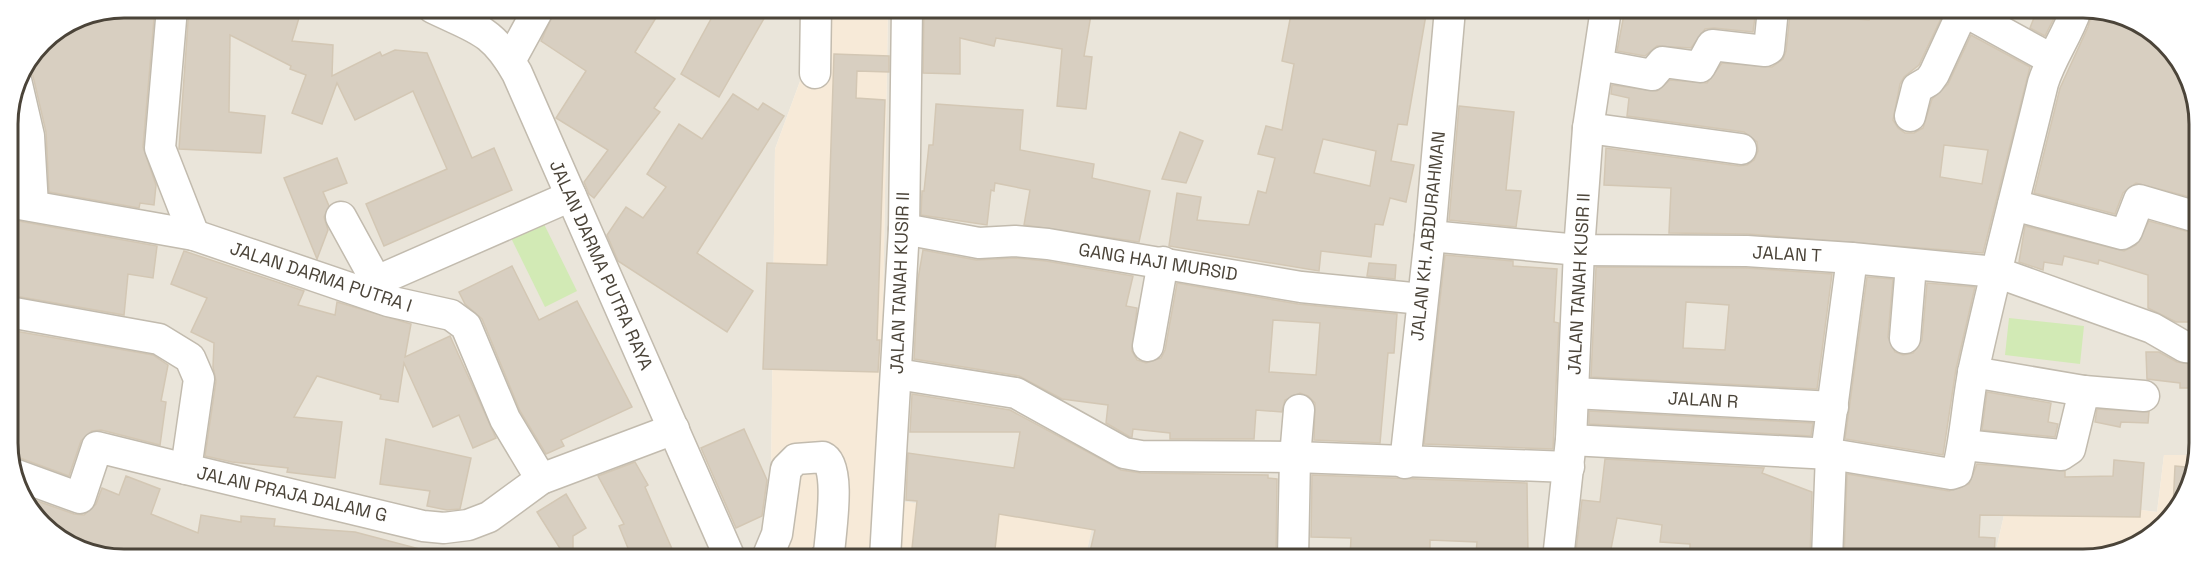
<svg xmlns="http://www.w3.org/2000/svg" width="2207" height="567" font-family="'Space Grotesk',sans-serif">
  <rect width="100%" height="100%" fill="#f6f3ec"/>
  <g fill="#eae5da">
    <path d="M124 8H803V73L775 149 770 558 101 557 41 525 10 466 8 117 17 79 42 41 80 16Z"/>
    <path d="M888 8 2106 10 2165 41 2197 101V455H2164L2157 512 2009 493 1994 559 1092 558 1086 556 1092 524 880 499Z"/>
  </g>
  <g fill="#f7ead8">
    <path d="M803 8H888L880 499 1093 524 1086 555 1092 558H770L775 149 803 73Z"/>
    <path d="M2164 455H2197V466L2159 531 2090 559H1994L2009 493 2157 512Z"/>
  </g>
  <g fill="#d2eab5">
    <path d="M543 222 577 291 545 307 511 238Z"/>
    <path d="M2009 318 2084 326 2080 364 2005 355Z"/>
  </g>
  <g fill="#d8cfc1" stroke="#d3c7b4" stroke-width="1.5" fill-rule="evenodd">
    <path d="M124 8H155L143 147 156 185 154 205 140 203 139 208 49 192 46 132 33 76 25 66 42 41 80 16Z"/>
    <path d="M189 8H302L292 41 333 45 332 76 380 52 382 56 395 50 427 53 472 158 494 148 512 190 384 246 366 204 447 169 413 91 355 120 337 83 322 124 292 113 306 75 290 69 291 66 230 35 229 112 265 116 261 153 179 149Z"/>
    <path d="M556 8H662L635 52 675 79 654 108 660 112 594 198 589 194 584 182 608 150 556 118 586 71 541 41Z"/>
    <path d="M717 8H770L719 97 681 74Z"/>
    <path d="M924 8 1092 9 1084 56 1092 57 1086 109 1057 106 1062 49 996 38 994 46 960 38V74L923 73Z"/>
    <path d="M1292 9H1427L1407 125 1398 124 1391 161 1414 165 1406 202 1390 198 1383 225 1375 224 1371 257 1321 251 1319 271 1169 246 1177 193 1201 197 1197 220 1249 225 1258 191 1266 193 1275 158 1258 154 1266 126 1282 130 1294 64 1282 61ZM1323 139 1376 151 1370 186 1314 173Z"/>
    <path d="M1625 9H1756L1753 32 1714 28 1705 29 1691 48 1657 46 1645 56 1617 51Z"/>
    <path d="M1874 10H1945L1919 65 1904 77 1900 84 1893 120 1898 128 1905 133H1914L1923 128 1932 99 1948 84 1971 35 2030 67 1983 253 1748 234 1669 233 1671 188 1604 185 1606 148 1739 166 1747 165 1754 160 1758 151 1757 142 1744 132 1627 116 1629 98 1611 94 1612 85 1657 91 1670 80 1707 83 1722 63 1772 67 1783 59 1786 51 1790 14 1869 20ZM1944 145 1988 150 1982 184 1940 177Z"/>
    <path d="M2037 10H2058L2045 36 2030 28Z"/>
    <path d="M2093 10H2106L2165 41 2197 101V199L2136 183 2123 193 2115 214 2034 193 2060 88 2088 27Z"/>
    <path d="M834 54 889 56V72L857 71 856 98 885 100 877 340H880L878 372 763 369 767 263 827 265Z"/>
    <path d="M733 94 758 110 763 103 784 116 697 253 753 291 727 332 618 261 607 235 626 207 643 218 666 187 647 174 679 124 702 139Z"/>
    <path d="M936 104 1023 110 1020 150 1094 164 1092 178 1150 191 1139 242 1024 225 1030 190 995 183 994 191 991 190 987 225 921 215 922 191H924L929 145H933Z"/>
    <path d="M1459 106 1514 112 1506 190 1521 191 1516 227 1449 220Z"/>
    <path d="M1180 132 1203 141 1186 183 1162 179Z"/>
    <path d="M337 158 347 183 323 192 329 206 324 217 328 230 317 259 284 178Z"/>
    <path d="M13 220 157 246 153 278 128 274 124 315 9 295 11 251H9V247Z"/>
    <path d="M2149 221 2197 234V322H2176L2148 308V275L2099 260 2098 264 2064 256 2062 265 2044 262 2043 270 2019 262 2025 226 2124 251 2136 245Z"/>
    <path d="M923 250 976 260 1015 258 1046 261 1133 276 1126 306 1137 308 1132 351 1137 360 1146 363 1161 358 1165 350 1177 283 1298 304 1397 314 1394 353H1388L1380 443 1314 440 1315 403 1308 396 1300 393 1285 400 1282 412 1256 410 1254 439H1170V433L1133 429 1132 437H1130L1106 423 1108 405 1062 399 1019 376 914 359 918 279ZM1273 320 1320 323 1316 375 1269 372Z"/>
    <path d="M184 251 304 291 298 305 335 315 337 302 411 324 405 357 450 336 496 438 473 448 459 415 433 427 404 363 398 402 380 399 381 395 317 376 294 417 342 422 335 478 287 472 288 468 232 462 205 456 216 381 213 367 214 343 191 332 207 298 171 284Z"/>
    <path d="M1445 255 1513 261V266L1557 269 1554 322 1559 323 1553 449 1424 444Z"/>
    <path d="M1369 263 1396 265 1395 279 1367 276Z"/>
    <path d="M512 266 539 320 577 301 632 407 561 440 564 446 546 454 520 411 482 319 465 304 459 292Z"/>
    <path d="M1596 267 1746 268 1832 274 1817 389 1591 377ZM1686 302 1729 305 1725 350 1683 348Z"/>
    <path d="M1867 277 1893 279 1888 337 1895 352 1903 355 1913 353 1922 340 1927 283 1975 287 1956 369 1943 455 1845 439Z"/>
    <path d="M9 330 153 355 168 365 161 401 166 402 160 445 101 430 92 431 81 441 69 476 20 458H10Z"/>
    <path d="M2146 352H2159L2177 362 2197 365V388H2180V383L2147 379Z"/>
    <path d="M1987 392 2051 403 2048 422 2058 424 2055 437 1982 430Z"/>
    <path d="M912 394 1010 410 1121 470 1141 473 1268 475V478L1277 479 1276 558H1098L1089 556 1095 530 999 514 994 558H911L917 501 906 500 908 453 1014 468 1020 432H910Z"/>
    <path d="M2097 409 2149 412 2148 423 2121 422 2120 427 2095 422Z"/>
    <path d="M1589 411 1813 423 1811 436 1589 424Z"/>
    <path d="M744 429 767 480 762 516 736 528 701 448Z"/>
    <path d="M386 439 471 458 460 509 447 510 427 506 430 491 380 484Z"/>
    <path d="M1605 459 1764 468 1762 473 1812 492 1810 559H1690V544L1660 542 1662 525 1617 518 1609 559H1575L1582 500 1600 502Z"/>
    <path d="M2114 460 2144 463 2140 517 1980 515 1979 537 1995 538 1994 559H1910L1879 553 1878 559H1844L1847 474 1949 491 1969 484 1977 464 2065 471V477L2113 476Z"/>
    <path d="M635 462 648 485 645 487 676 558H632L619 526 624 524 598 476Z"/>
    <path d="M2175 466 2196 468 2173 508Z"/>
    <path d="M1312 475 1527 483 1528 555 1476 553 1477 542 1430 540V559L1350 558 1351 538 1311 537Z"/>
    <path d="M126 476 160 489 151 514 198 533 201 515 241 522V516L275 519 274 526 355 532 431 552 430 558 101 557 97 555 98 552 41 525 26 497 74 514 84 515 96 504 102 488 119 495Z"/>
    <path d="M566 494 586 528 573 536V558H566L537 512Z"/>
  </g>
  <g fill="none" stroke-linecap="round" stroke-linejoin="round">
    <defs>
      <g id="minor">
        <path d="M172 8 160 148 194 235"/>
        <path d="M433 8C476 29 492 29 517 73L730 558"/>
        <path d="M1962 10 2051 59"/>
        <path d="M510 61 539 8"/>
        <path d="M1598 65 1652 75 1663 62 1700 67 1712 45 1765 51 1769 49 1773 9"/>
        <path d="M815 73 816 8"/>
        <path d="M16 80 29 136 33 206"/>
        <path d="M1910 116 1917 88 1929 81 1934 74 1963 11"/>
        <path d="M1588 128 1741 149"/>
        <path d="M8 202 194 235 388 301 451 315 466 326 505 419 541 479"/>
        <path d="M2013 205 2122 234 2127 231 2139 200 2197 217"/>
        <path d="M341 217 375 279 379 280 571 196"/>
        <path d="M904 229 979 243 1015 241 1048 244 1301 287 1422 299"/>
        <path d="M1430 236 1579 250 1747 251 1852 258 1996 272 2152 328 2185 347 2197 348"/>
        <path d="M9 312 159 339 190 358 199 379 186 469 423 526 444 528 468 525 489 517 541 479 674 429"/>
        <path d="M1905 338 1911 265"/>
        <path d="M1148 346 1163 262"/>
        <path d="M1973 372 2084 391"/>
        <path d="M897 374 1016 393 1124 453 1141 456 1295 457 1569 467"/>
        <path d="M1574 393 1833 407"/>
        <path d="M1571 440 1831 454 1951 474 1957 472C1966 437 1967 402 1974 368 1995 272 2020 178 2043 83 2051 57 2067 36 2076 10"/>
        <path d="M1964 445 2061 455 2070 449 2084 391 2144 396"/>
        <path d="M1826 454 1852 258"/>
        <path d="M1405 463 1430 236 1450 9"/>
        <path d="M14 474 80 498 97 447 186 469"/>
        <path d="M767 558 777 534 786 469 796 459 823 457C842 465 830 535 829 554L825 558"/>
        <path d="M885 558 904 229 907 8"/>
        <path d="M1293 558 1295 457 1299 410"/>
        <path d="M1558 559 1571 440 1579 250 1588 128 1606 9"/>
        <path d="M1827 559 1831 454"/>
      </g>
    </defs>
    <use href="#minor" stroke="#c2bbae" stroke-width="33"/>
    <use href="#minor" stroke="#fff" stroke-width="30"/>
  </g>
  <g text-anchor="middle" stroke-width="4.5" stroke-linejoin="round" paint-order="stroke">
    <g font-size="18" fill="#4b4439" stroke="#fff">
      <text transform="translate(1428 236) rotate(-84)" y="6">JALAN KH. ABDURAHMAN</text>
      <text transform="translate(1787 254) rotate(3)" y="6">JALAN T</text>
      <text transform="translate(1158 262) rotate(9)" y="6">GANG HAJI MURSID</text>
      <text transform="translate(601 265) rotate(66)" y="6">JALAN DARMA PUTRA RAYA</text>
      <text transform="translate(321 277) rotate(18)" y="6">JALAN DARMA PUTRA I</text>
      <text transform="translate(900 283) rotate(-88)" y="6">JALAN TANAH KUSIR II</text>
      <text transform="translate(1579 284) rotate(-87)" y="6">JALAN TANAH KUSIR II</text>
      <text transform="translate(1703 400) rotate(3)" y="6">JALAN R</text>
      <text transform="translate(292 494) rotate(13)" y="6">JALAN PRAJA DALAM G</text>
    </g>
  </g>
  <path d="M0 0H2207V567H0ZM124 18H2083A106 106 0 0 1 2189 124V443A106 106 0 0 1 2083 549H124A106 106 0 0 1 18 443V124A106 106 0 0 1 124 18Z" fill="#fff" fill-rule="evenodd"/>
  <path fill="none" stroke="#4b4439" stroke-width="3" d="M124 18H2083A106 106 0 0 1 2189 124V443A106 106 0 0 1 2083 549H124A106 106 0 0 1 18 443V124A106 106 0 0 1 124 18Z"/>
</svg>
